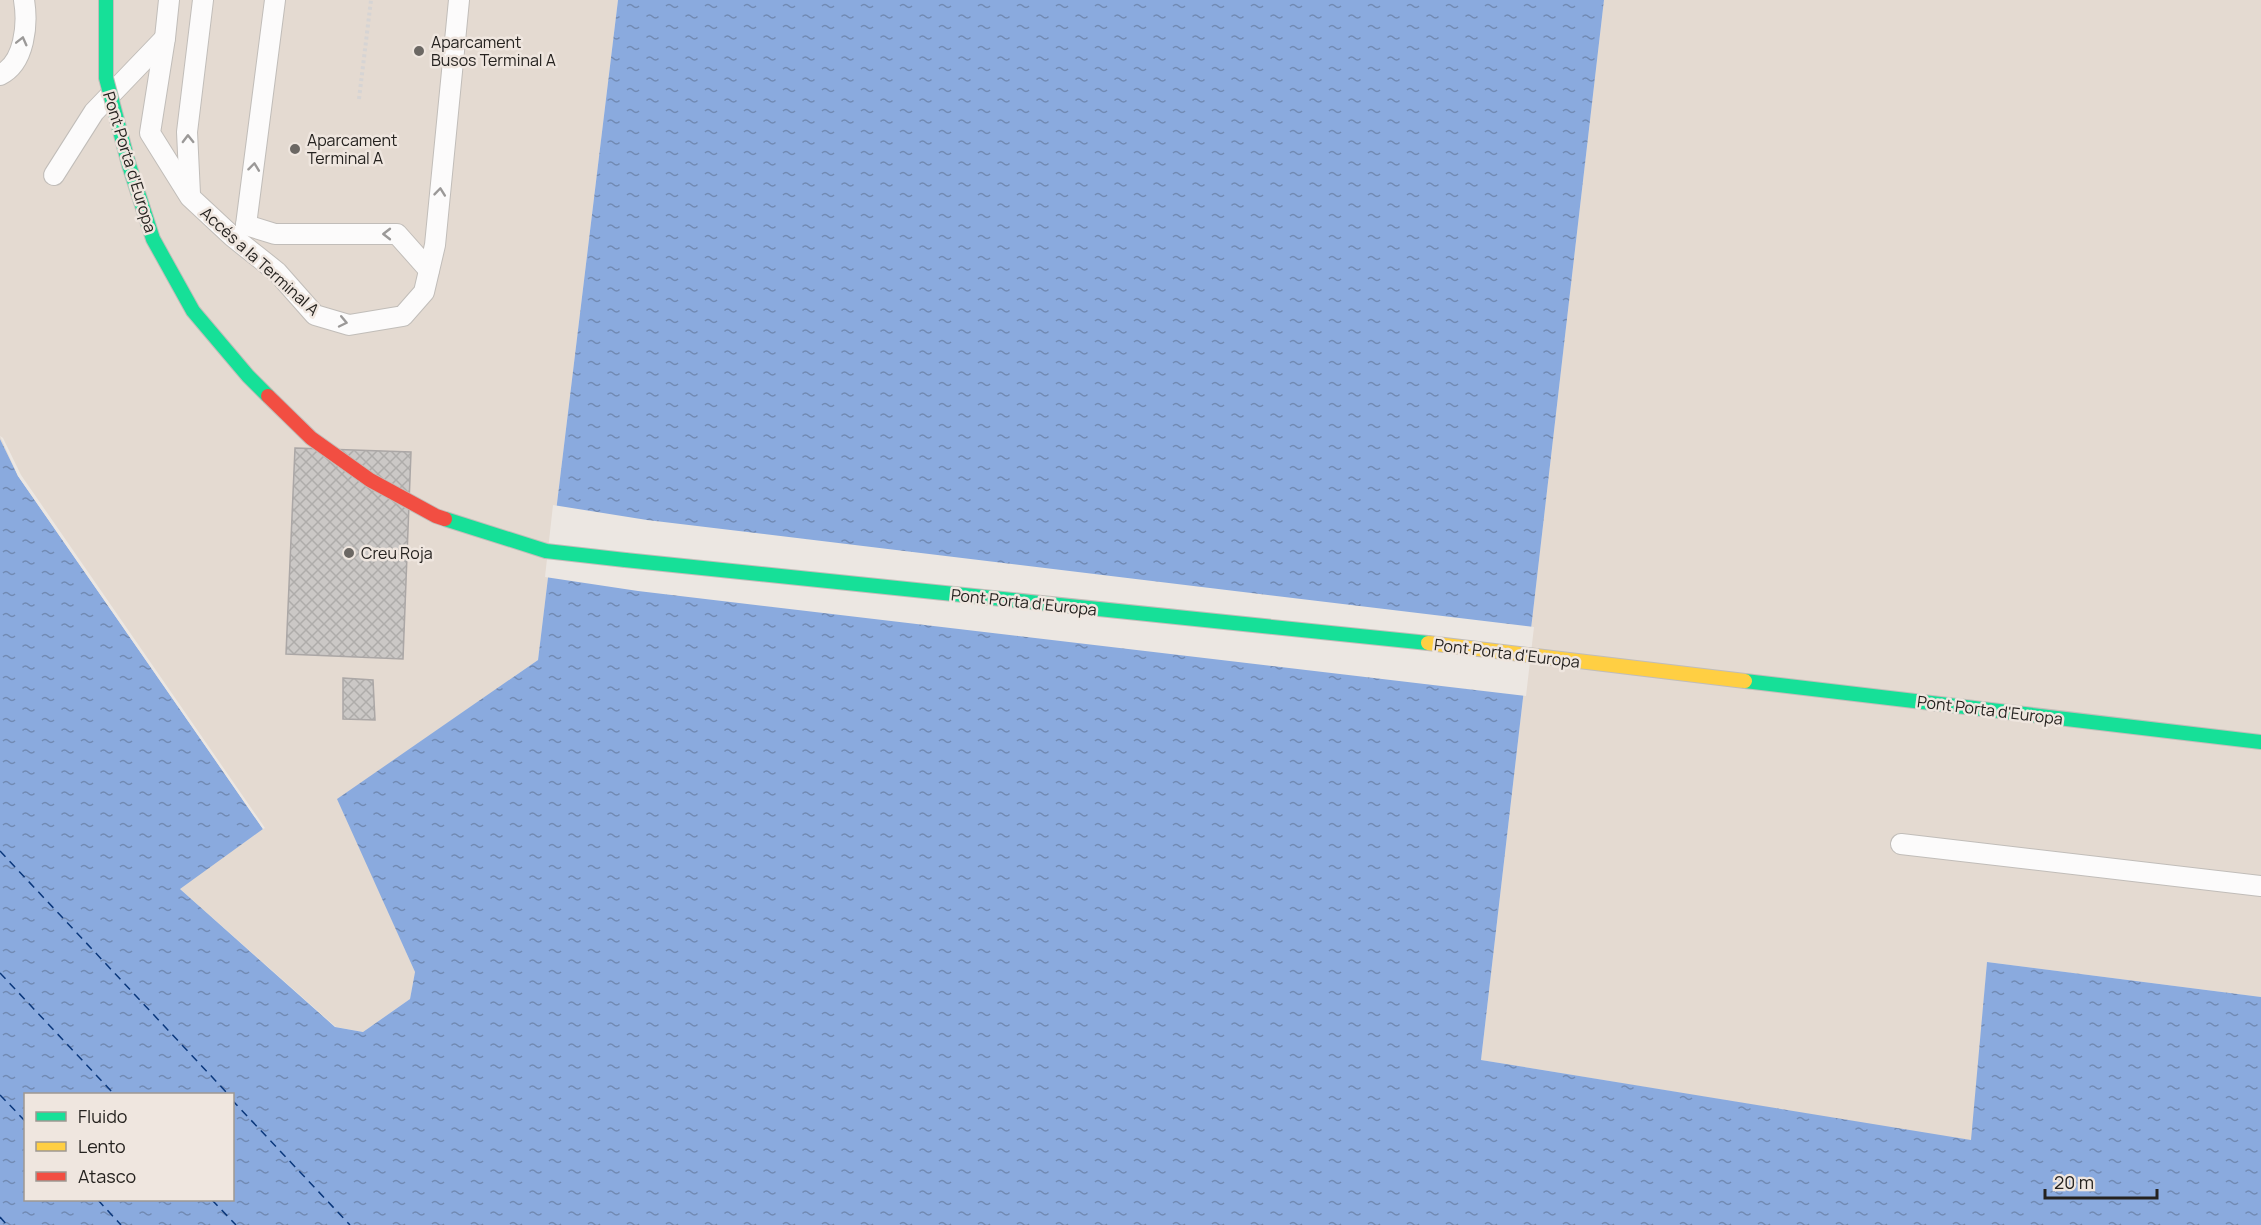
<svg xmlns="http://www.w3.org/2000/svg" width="2261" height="1225" font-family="Manrope,sans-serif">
  <defs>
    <pattern id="water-ripples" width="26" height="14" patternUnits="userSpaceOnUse" patternTransform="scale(1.5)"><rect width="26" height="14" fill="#8aaade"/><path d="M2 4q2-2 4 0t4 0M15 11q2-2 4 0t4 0" fill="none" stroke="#718ab3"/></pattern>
    <pattern id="building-cross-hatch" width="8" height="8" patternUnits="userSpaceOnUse" patternTransform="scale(1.5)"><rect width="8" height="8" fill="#cbc8c6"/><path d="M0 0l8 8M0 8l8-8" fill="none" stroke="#aeacaa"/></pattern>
  </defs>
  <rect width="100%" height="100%" fill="#ece7e2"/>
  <g fill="#e4dad1">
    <path d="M0 0H618L538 660 338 799 415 972 410 999 363 1032 336 1027 179 888 263 829 18 476 0 439Z"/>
    <path d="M1604 0H2261V997L1987 962 1972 1141 1481 1060Z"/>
  </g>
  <path fill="url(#water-ripples)" fill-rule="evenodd" d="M618 0H1604L1481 1060 1971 1140 1987 962 2261 997V1225H0V439L18 476 263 829 180 889 335 1027 363 1032 410 999 415 972 337 799 538 660ZM26 1094H232V1200H26Z"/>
  <g fill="#ece7e2">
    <path d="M0 436 3 438 21 475 265 828 263 829 18 476Z"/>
    <path d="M553 505 647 520 1534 627 1526 696 638 591 545 577Z"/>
  </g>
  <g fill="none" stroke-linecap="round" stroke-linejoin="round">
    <g stroke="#0a377b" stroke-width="1.5" stroke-dasharray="8 6" stroke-linecap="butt">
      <path d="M0 851 228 1094"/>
      <path d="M0 973 114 1094"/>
      <path d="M0 1095 26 1122"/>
      <path d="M232 1100 350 1225"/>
      <path d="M98 1200 121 1225"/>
      <path d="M212 1200 236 1225"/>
      <path d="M0 1217 7 1225"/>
    </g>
  </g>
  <g fill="url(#building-cross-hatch)" stroke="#aba7a6" stroke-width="1.5">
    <path d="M295 448 411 452 403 659 286 654Z"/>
    <path d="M343 678 373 680 375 720 343 719Z"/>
  </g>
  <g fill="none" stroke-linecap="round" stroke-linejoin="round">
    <defs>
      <g id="lane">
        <path d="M169 0 165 38 150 133 190 197 233 237 277 272 315 315 349 325 403 316 424 292 435 245 459 0"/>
        <path d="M0 75C25 63 28 24 24 0"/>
        <path d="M54 175 94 112 165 38"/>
        <path d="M190 194 187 132 203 0"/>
        <path d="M246 225 275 0"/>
        <path d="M246 225 275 234H397L429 270"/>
        <path d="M1901 844 2261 886"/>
      </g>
      <g id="fast">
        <path d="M625 560 1428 643"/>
        <path d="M1745 681 2261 742"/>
      </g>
      <path id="slow" d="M1428 643 1745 681"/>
    </defs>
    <use href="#lane" stroke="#c1bdb9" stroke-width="22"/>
    <use href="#fast" stroke="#c1bdb9" stroke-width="16"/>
    <use href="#slow" stroke="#c1bdb9" stroke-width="16"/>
    <path stroke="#d6d4d4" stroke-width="4" stroke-dasharray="3 3" stroke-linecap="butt" d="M359 99 371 0"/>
    <use href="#lane" stroke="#fcfbfb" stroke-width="20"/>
    <use href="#fast" stroke="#16e098" stroke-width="14"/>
    <use href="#slow" stroke="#ffcf43" stroke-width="14"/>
    <defs>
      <g id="fast-bridge">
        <path d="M106 0V78L129 165 153 239 193 311 248 376 268 396"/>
        <path d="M445 519 546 551 625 560"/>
      </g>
      <path id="jam-bridge" d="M268 396 311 438 370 480 436 516 445 519"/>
    </defs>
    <use href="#fast-bridge" stroke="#c1bdb9" stroke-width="16" stroke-linecap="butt"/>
    <use href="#jam-bridge" stroke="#c1bdb9" stroke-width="16" stroke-linecap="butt"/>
    <use href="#fast-bridge" stroke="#16e098" stroke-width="14"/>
    <use href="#jam-bridge" stroke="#f24e42" stroke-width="14"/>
  </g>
  <defs><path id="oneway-chevron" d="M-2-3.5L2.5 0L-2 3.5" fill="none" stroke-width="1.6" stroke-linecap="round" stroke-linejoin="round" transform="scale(1.5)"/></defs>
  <g stroke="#9b9998">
    <use href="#oneway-chevron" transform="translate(22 41) rotate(-76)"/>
    <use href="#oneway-chevron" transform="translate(188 139) rotate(-91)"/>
    <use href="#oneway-chevron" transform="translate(254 167) rotate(-83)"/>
    <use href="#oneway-chevron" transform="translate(440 192) rotate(-84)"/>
    <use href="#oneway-chevron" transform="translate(387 234) rotate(180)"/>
    <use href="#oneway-chevron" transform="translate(343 322) rotate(12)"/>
  </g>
  <g fill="#6b6763" stroke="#efe6df" stroke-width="2">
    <circle cx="419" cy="51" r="6"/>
    <circle cx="295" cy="149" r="6"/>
    <circle cx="349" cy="553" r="6"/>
  </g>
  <g text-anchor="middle" stroke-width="5" stroke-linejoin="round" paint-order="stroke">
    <g font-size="16" fill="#25221f" stroke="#efe6df" text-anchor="start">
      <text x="431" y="48">Aparcament<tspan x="431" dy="18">Busos Terminal A</tspan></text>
      <text x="307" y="146">Aparcament<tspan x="307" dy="18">Terminal A</tspan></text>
      <text x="361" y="559">Creu Roja</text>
    </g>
    <g font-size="16" fill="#25221f" stroke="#efe6df">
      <text transform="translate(130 162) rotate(73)" y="6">Pont Porta d'Europa</text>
      <text transform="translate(260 261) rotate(42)" y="6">Accés a la Terminal A</text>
      <text transform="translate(1024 602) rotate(6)" y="6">Pont Porta d'Europa</text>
      <text transform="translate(1507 653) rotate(7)" y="6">Pont Porta d'Europa</text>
      <text transform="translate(1990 710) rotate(7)" y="6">Pont Porta d'Europa</text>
    </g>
  </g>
  <rect x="24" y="1093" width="210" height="108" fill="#efe6df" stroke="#9e9892" stroke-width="1.5"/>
  <rect x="36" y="1112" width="30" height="9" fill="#16e098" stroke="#9e9892" stroke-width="1.5"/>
  <text x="78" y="1123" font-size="18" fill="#25221f">Fluido</text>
  <rect x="36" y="1142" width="30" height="9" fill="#ffcf43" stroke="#9e9892" stroke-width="1.5"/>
  <text x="78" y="1153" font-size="18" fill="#25221f">Lento</text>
  <rect x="36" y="1172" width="30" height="9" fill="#f24e42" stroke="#9e9892" stroke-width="1.5"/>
  <text x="78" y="1183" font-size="18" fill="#25221f">Atasco</text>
  <path d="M2045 1189v9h112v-9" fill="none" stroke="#25221f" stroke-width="3"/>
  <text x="2054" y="1189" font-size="18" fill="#25221f" stroke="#efe6df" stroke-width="4.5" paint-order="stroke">20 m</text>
</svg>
